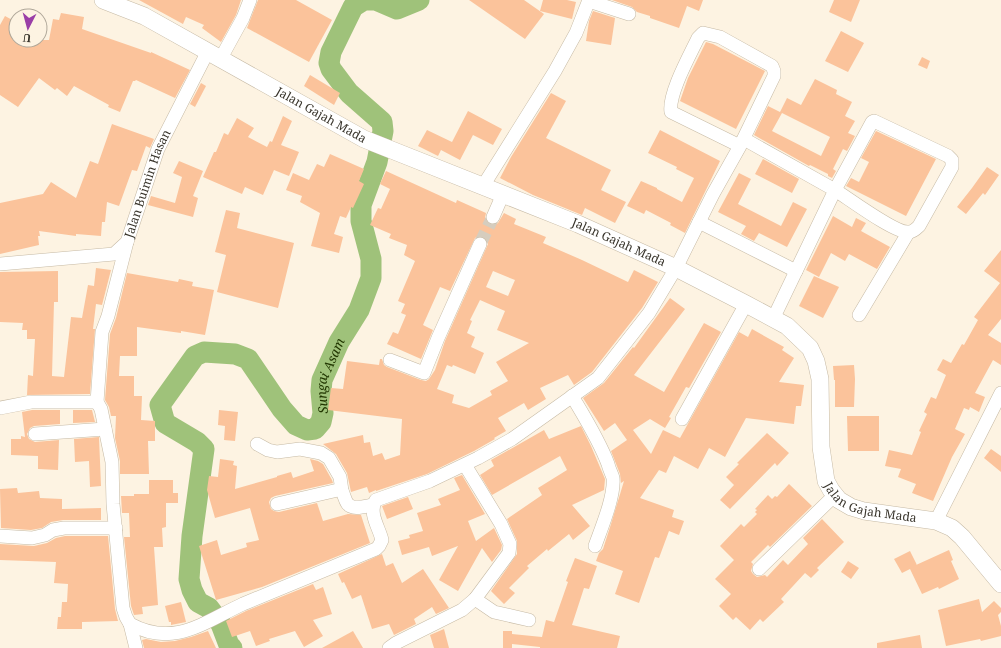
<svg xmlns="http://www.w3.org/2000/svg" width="1001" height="648" font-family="'Noto Serif',serif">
  <rect width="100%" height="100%" fill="#fdf3e2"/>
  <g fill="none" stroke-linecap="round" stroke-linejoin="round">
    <path stroke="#9fc27a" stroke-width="21" id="s1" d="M232 648 229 645 221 624 209 608 198 602 192 590 189 579 192 536 204 449 197 442 165 423 160 405 195 356 204 352 235 354 248 359 282 409 296 425 307 430 315 429 321 422 323 413 321 391 322 380 339 342 359 310 371 278V259L361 221V205L377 162 383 131 382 122 349 93 331 69 329 63 331 52 353 7 364 0H376L397 9 419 0"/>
  </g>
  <g fill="#fbc39b" fill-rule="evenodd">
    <path d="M139 0H241L236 15 221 42 202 28 204 25 186 17 183 24Z"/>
    <path d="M258 0H296L332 20 309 62 247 28Z"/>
    <path d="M469 0H524L544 14 525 39Z"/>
    <path d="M543 0H567L576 2 572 19 540 11Z"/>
    <path d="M612 0H703L699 11 687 6 679 28 650 18V16L637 12 632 7Z"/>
    <path d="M834 0H860L851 22 829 12Z"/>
    <path d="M593 11 615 18 611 45 586 41 589 21Z"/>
    <path d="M61 13 84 17 82 29 151 53V52L190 70 175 98 136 80 135 81H133L120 112 108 107 109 105 74 86 67 96 57 88 55 90 39 78 18 107 0 95V25L5 16 16 22V40H49L53 19 59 20Z"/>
    <path d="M841 31 864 43 848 72 825 61Z"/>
    <path d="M706 42 713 44 765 71 736 129 680 101 688 78Z"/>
    <path d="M922 57 930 61 927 69 918 65Z"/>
    <path d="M310 75 340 93 334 105 304 86Z"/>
    <path d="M815 79 837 90 836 94 852 102 845 116 855 121 848 133 855 136 847 151 843 149 833 169 836 171 832 178 828 176V174L810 165 809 166 754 135 768 106 780 112 787 98 801 105ZM782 113 830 137 821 156 772 131Z"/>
    <path d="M201 83 206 86 195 107 190 104Z"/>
    <path d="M551 93 566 101 546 138 611 170 601 190 626 202 615 223 585 208 582 215 533 195 500 178 511 157Z"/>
    <path d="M468 111 502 129 493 145 473 135 460 160 441 150 438 156 418 146 427 130 452 142Z"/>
    <path d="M283 116 292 121 281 145 299 152 289 176 274 170 263 195 245 187 242 194 203 177 214 152H216L224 133 228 135 237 118 254 128 248 137 267 147 270 141 272 142Z"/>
    <path d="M112 124 154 139 150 148 146 146 137 171 132 170 119 206 107 202 105 222H102L101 236 76 234V236L39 231 40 236H38L39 245 0 254V203L43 194 51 182 76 198 90 161 98 164Z"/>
    <path d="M660 130 720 161 685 233 670 225 671 223 646 210 644 214 627 206 641 181 657 188V189L682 202 694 178 676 169 677 167 648 153Z"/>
    <path d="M876 131 936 159 906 216 846 186 851 178 859 182 869 162 861 158Z"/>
    <path d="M330 154 364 169 359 181 364 184 353 208 351 207 346 218 340 216 334 234 343 237 339 253 311 246 320 213 300 202 302 196 286 190 293 173 309 180 317 164 324 167Z"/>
    <path d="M763 159 799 179 792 193 755 174Z"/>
    <path d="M179 161 203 171 193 196 198 198 193 217 148 205 151 196 175 203 182 177 173 173Z"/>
    <path d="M987 167 999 175 985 195 983 193 966 214 957 207 972 188Z"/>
    <path d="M386 171 456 203 457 200 486 213 485 218 487 222 490 224 494 225 498 223 504 213 516 219 514 224 546 237 543 243 582 260 628 282 634 270 658 282 642 308 592 372 574 385 568 375 540 388 546 399 528 410 524 403 498 418 506 431 494 438 495 439 474 451 427 474 376 491V490L369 493 367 487 351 492 347 473 336 454 323 444 363 435 364 443 370 442 373 456 382 453 385 460 400 455 402 419 328 410 331 388 343 389 347 361 379 365 380 359H382L384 365 387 367 421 380 426 381 429 379 435 370 445 341 488 244 486 239 483 237 479 236 475 238 450 291 440 287 423 325 433 330 421 359 387 344 393 332 398 334 406 315 401 313 405 304 398 301 415 261 404 255 407 245 389 238 391 234 370 225 378 208 381 209 390 189 380 184ZM493 271 515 280 508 296 486 287ZM480 300 505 311 497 330 529 343 496 362 508 381 490 391 492 395 469 408 452 403 454 395 437 389 447 365 452 367 453 365 475 374 484 353 471 347 475 337 467 333 472 321 470 320Z"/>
    <path d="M739 173 751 179 738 204 781 226 793 202 807 209 787 247 759 233 754 241 741 234 746 226 718 212Z"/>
    <path d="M226 210 240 213 237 228 294 243 278 308 217 292 226 255 215 252Z"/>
    <path d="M833 216 852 227 856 218 866 223 861 231 890 247 877 269 849 254 845 261 831 253 819 277 806 270Z"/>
    <path d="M1001 250V319L988 335 1001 343V365L993 360 975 393 985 397 979 412 970 407 969 410 964 408 955 429 965 434 952 457 933 501 912 493 916 484 898 477 901 469 885 466 889 450 912 455 921 432 919 431 927 414 924 412 931 397 936 399 946 375 937 370 943 359 951 363 962 344 964 345 978 320 974 317 1000 283 984 271Z"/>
    <path d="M96 268 111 270 102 305 96 304 93 329H95L90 394 27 395 28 375 33 376 35 339H27V330H22L23 323 0 322V272L58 271V302H54L52 376 64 377 71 317 82 318 88 285 94 286Z"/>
    <path d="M127 273 178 282 179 279 193 282 192 286 214 290 205 335 181 331V333L137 327V356H120L119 376H134V396H142L141 420 155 421V441H148L149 474H120V461L115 438 116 416H111L109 407 105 400 110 334 116 318Z"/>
    <path d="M814 276 839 287 823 318 799 306Z"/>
    <path d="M670 298 685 309 634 375 664 392 704 323 721 332 689 388 686 387 669 417 671 418 665 428 650 419 633 430 651 454 663 430 680 438 739 332 748 337 752 329 784 347 782 350 794 358 779 382 804 385 801 406H796L794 424 746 418 725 457 709 448 698 469 674 456 666 473 659 470 640 498 674 510 672 517 684 521 679 535 669 531 659 558 655 557 639 603 615 594 623 571 596 561 599 553 603 549 611 524 624 481 621 483 620 474 611 451 627 440 615 423 604 431 583 398 604 383 633 347 634 348Z"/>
    <path d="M854 365 855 379 854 407H835V380H834L833 366Z"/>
    <path d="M32 410H60V424L34 426 30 428 27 434 29 439 35 442 59 440 58 470 38 469V456L11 455V439H21V436L25 437 22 412Z"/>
    <path d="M73 410H92L95 422 73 423Z"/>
    <path d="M219 410 238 412 235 441 224 440 225 426 218 425Z"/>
    <path d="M847 416H879V451H848Z"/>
    <path d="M581 426 591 446 605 479 604 490 572 505 590 526 573 540 569 534 548 551 547 549 527 566 529 568 509 588 515 593 504 604 491 591 517 554V541L507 519 542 495 538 488 567 470 560 456 492 495 480 475 494 466 491 460 544 430 549 439Z"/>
    <path d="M767 433 789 453 777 466 775 463 730 509 720 500 734 485 726 477 739 464 737 463Z"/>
    <path d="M99 437 101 486 90 487 89 461 75 462 74 439Z"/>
    <path d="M991 449 1001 456V472L984 458Z"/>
    <path d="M220 459 234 461 233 465 237 466 235 489 277 477V476L291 472 293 478 314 471 310 459 318 461 323 464 332 480 333 483 275 496 271 498 269 502 271 509 274 511 279 512 317 503 323 521 348 514 361 515 370 543 262 587 216 600 199 546 217 540 221 555 247 547 246 543 259 540 250 508 215 518 207 490 209 476 218 477Z"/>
    <path d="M462 475 485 514 468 521 476 541 494 528 502 545 501 550 492 562 482 548 458 591 439 580 458 546 432 556 429 547 402 555 398 541 410 538 409 535 423 531 417 513 441 505 438 499 460 490 454 478Z"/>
    <path d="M149 480H173V493H178V503H166V527L162 528 163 547H154L158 605 142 607 143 614 134 615 131 606 124 537H130L129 513H122L121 496H134V494H149Z"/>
    <path d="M789 484 812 506 770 547 768 545 751 562 753 564 751 571 753 574 757 577 765 575 767 577 783 560 788 565 808 544 803 538 822 519 844 542 817 568 819 570 811 578 805 573 781 599 784 602 763 622 760 619 750 630 736 617 733 620 719 606 731 594 715 579 734 560 720 546 741 524 744 527 757 514 755 512 757 510 755 509 768 495 772 499 775 496 777 497Z"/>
    <path d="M17 488 18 493 39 491 40 498 62 499V509L101 508V520H63L51 522 42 528 31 530 1 528 0 489Z"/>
    <path d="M408 497 413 509 387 519 382 506Z"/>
    <path d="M65 536H108L115 609 118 621 82 622V629H57L58 617H61L62 602H67L68 584 54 583 56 562 0 560V544L34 546 47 543 56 538Z"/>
    <path d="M949 550 953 560 951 561 959 579 939 589 938 587 922 594 910 569 902 573 894 559 910 551 917 565H916Z"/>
    <path d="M382 554 386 566 393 563 402 583 423 569 449 608 436 614 432 607 414 619 416 624 394 635 389 624 372 629 361 595 352 599 344 582 342 583 338 574Z"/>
    <path d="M575 558 597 566 589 589 584 588 572 625 620 636 617 648H540V647L512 644V648H503V631H512V634L542 637 546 620 554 622 568 582 566 581Z"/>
    <path d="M848 561 859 568 851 579 841 572Z"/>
    <path d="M313 584 316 590 323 587 332 614 313 620 323 636 304 647 295 631 269 639 270 641 256 646 250 631 232 637 226 621 246 611Z"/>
    <path d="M979 599 982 612 994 601 1001 608V612L998 615 1001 626V636L981 641 980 639 946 646 938 610Z"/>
    <path d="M181 602 186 622 171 625V622H169L165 606Z"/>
    <path d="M444 629 449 648H434L430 635Z"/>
    <path d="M208 631 216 648H144L142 640 146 639 161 642 175 641 191 637Z"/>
    <path d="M353 631 363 648H322Z"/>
    <path d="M920 635 922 648H877V643Z"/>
  </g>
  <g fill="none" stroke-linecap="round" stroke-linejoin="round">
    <path stroke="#d6cdbe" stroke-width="13" stroke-dasharray="13 6" stroke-linecap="butt" d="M480 244 493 217"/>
    <defs>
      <g id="minor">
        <path d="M589 1 629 14"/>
        <path d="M221 58 243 18 250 0"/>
        <path d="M874 121 948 156 952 160V167L919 226C916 229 913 232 909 232 896 234 848 198 835 190L872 122Z"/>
        <path d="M744 139 835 190 773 319"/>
        <path d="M483 186 555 71 576 33 589 0"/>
        <path d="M493 217 503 194"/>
        <path d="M699 222 796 271"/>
        <path d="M127 242 108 316 102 332 97 402 101 409 112 462 113 504 123 608 126 617 130 624 136 648"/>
        <path id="s2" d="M0 264 114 254 127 242 158 149 208 51"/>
        <path d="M859 315 908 233"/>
        <path d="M390 360 424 373 438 338 480 244"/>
        <path d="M572 396C585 418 599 440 608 464 609 469 612 474 613 478 615 496 601 529 595 546"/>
        <path d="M0 408 31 402H97"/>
        <path d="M682 419 746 304"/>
        <path d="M35 434 105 429"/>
        <path d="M257 444 268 450 277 452 300 449 321 453 329 458 340 477 342 491"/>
        <path d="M277 504 338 490 342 491C344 495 345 500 347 503 352 511 366 506 373 505"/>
        <path d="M936 521 1001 393"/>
        <path d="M0 536 32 538 45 535 53 530 64 528H116"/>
        <path d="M759 569 835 495"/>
        <path d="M475 599 494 612 529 620"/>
        <path d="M130 624C174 648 204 622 243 604L376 549 379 546 382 540C379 527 368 513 376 500L430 481 478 458 512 439 598 378 649 313 676 268 713 194 740 146 774 76V71L772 66 720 37 703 33 698 38C690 55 668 94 671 112L740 146"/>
        <path d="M389 648 396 643 462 610 475 599 509 553 510 544 501 524 465 465"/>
      </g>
      <g id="major">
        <path id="s3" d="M103 0 144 16 364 139 578 224 676 268 746 304 787 326 810 348 816 361 820 379 821 447 826 481 831 490 839 500 851 507 864 511 936 521 952 528 962 537 1001 584"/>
      </g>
    </defs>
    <use href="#minor" stroke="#c6baa5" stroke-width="14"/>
    <use href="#major" stroke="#c6baa5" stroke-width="18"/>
    <use href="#minor" stroke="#fff" stroke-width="13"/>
    <use href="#major" stroke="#fff" stroke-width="17"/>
  </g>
  <g text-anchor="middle" stroke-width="3.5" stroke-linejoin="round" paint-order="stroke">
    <g font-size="12" fill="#39352c" stroke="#fdf3e2">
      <text dy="4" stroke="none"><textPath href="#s3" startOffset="247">Jalan Gajah Mada</textPath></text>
      <text dy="4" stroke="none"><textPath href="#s2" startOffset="194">Jalan Buimin Hasan</textPath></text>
      <text dy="4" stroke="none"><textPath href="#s3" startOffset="571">Jalan Gajah Mada</textPath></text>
      <text dy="4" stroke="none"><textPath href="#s3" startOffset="979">Jalan Gajah Mada</textPath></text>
    </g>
    <g font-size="13" font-style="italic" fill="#213600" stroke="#fdf3e2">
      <text dy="5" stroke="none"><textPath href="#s1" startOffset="555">Sungai Asam</textPath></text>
    </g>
  </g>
  <g transform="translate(28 28) rotate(186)"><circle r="19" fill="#fdf3e2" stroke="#afa799"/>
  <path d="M0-3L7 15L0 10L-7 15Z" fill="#9a3ea7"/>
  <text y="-6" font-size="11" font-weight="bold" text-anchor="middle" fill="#39352c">U</text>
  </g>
</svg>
